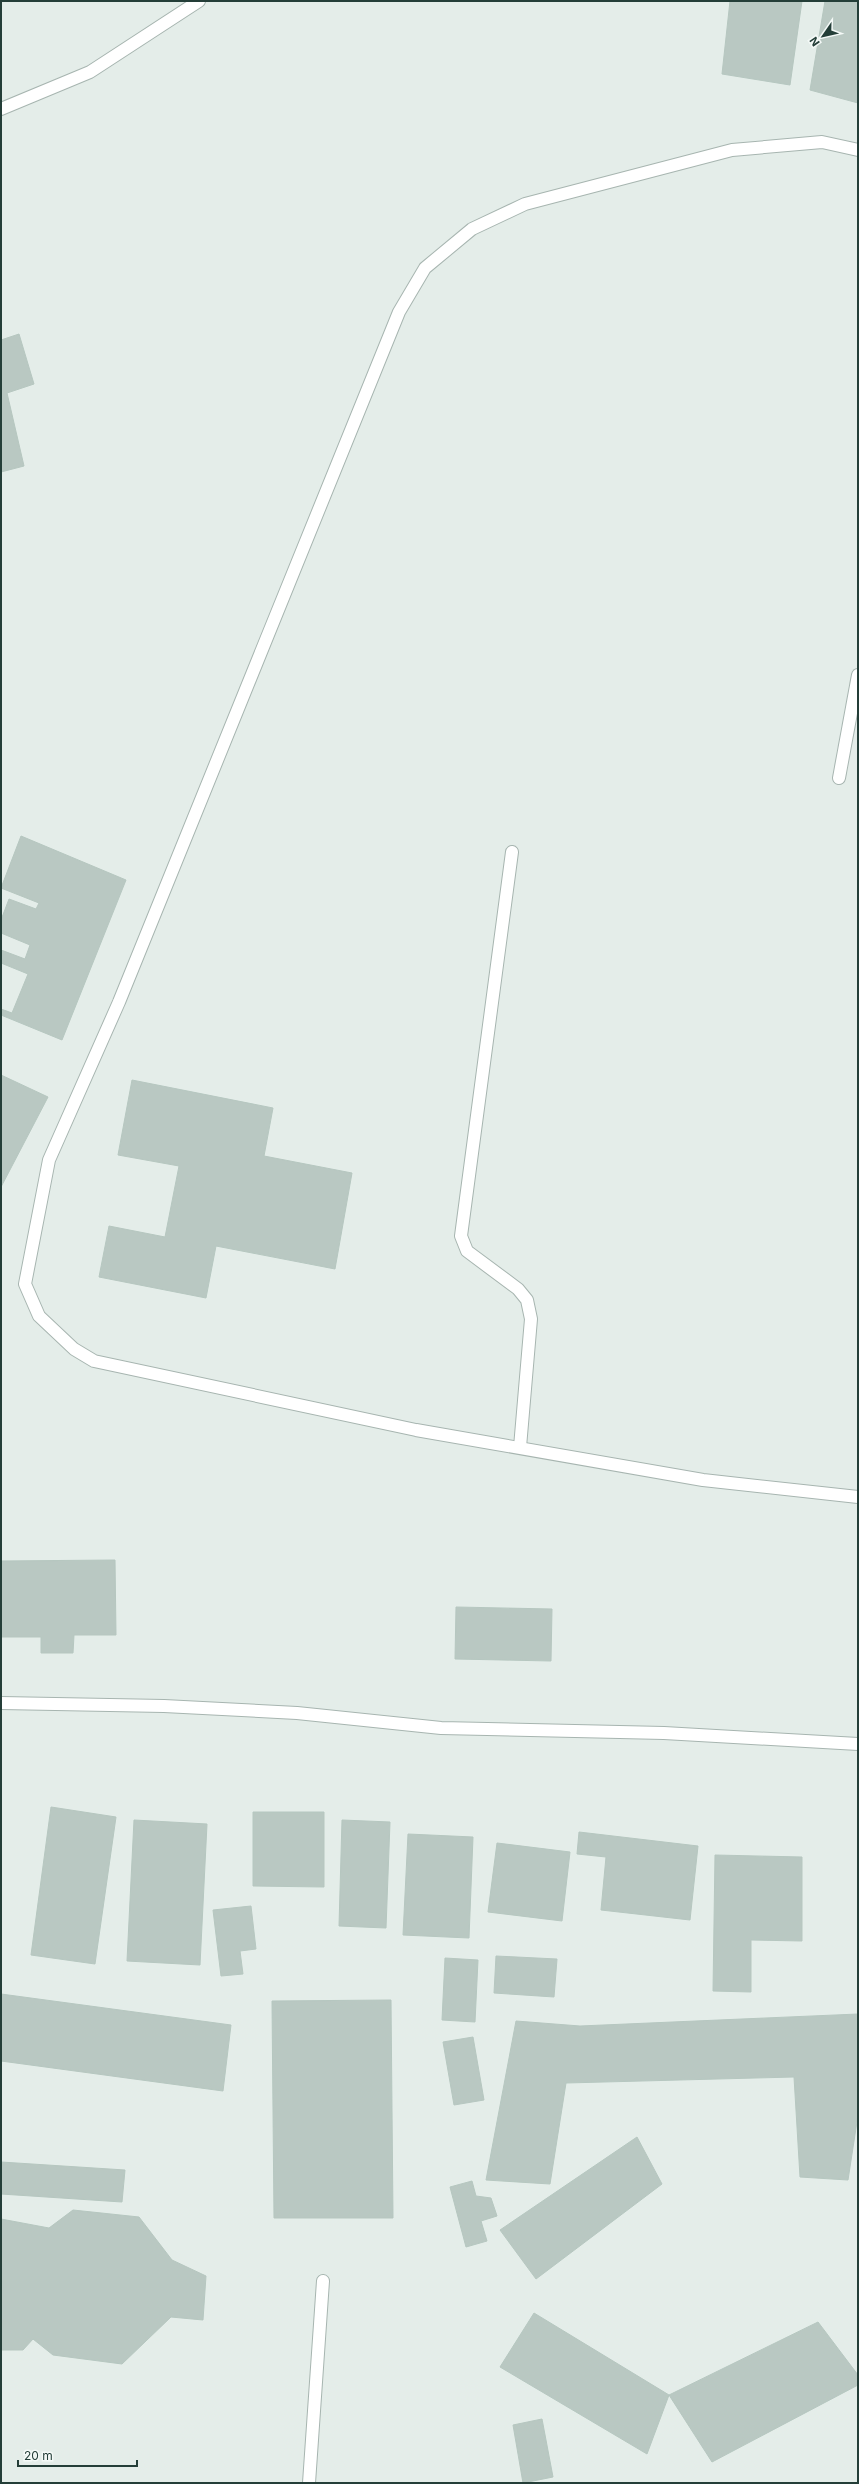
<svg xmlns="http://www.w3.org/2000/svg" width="859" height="2484" font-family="Inter,sans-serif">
  <rect width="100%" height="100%" fill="#e4ede9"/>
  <g fill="#b9c8c2" stroke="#b6c7c0">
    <path d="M730 1H802L790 85 722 74Z"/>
    <path d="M825 1H858V103L810 90Z"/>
    <path d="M19 334 34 384 7 393 24 466 1 472V340Z"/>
    <path d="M21 836 126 880 62 1040 1 1015V1009L12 1013 28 974 1 963V950L25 959 30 945 1 933V920L9 899 36 909 39 903 1 888Z"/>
    <path d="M1 1075 48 1097 1 1187Z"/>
    <path d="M132 1080 273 1108 264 1156 352 1173 335 1269 216 1246 206 1298 99 1277 109 1226 165 1237 179 1166 118 1155Z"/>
    <path d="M115 1560 116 1635H74L73 1653H41V1637H1V1561Z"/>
    <path d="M456 1607 552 1609 551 1661 455 1659Z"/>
    <path d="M51 1807 116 1817 95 1964 31 1955Z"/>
    <path d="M253 1812H324V1887L253 1886Z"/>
    <path d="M134 1820 207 1824 200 1965 127 1961Z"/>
    <path d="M342 1820 390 1822 386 1928 339 1926Z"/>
    <path d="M579 1832 698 1846 690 1920 601 1910 606 1857 577 1854Z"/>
    <path d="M408 1834 473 1837 469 1938 403 1935Z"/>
    <path d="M497 1843 570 1852 562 1921 488 1912Z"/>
    <path d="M715 1855 802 1857V1941L751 1940V1992L713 1991Z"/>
    <path d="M251 1906 256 1949 240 1951 243 1974 221 1976 213 1910Z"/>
    <path d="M496 1956 557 1959 554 1997 494 1993Z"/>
    <path d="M445 1958 478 1960 475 2022 442 2020Z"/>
    <path d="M1 1994 231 2025 223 2091 1 2061Z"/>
    <path d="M391 2000 393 2218H274L272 2001Z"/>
    <path d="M858 2014V2115L848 2180 800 2177 794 2077 566 2083 550 2184 486 2180 516 2021 580 2026Z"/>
    <path d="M473 2037 484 2100 454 2105 443 2042Z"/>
    <path d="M637 2137 662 2184 536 2279 500 2230Z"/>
    <path d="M1 2162 125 2170 122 2202 1 2194Z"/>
    <path d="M472 2181 476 2196 491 2198 497 2216 481 2221 487 2241 466 2247 450 2187Z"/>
    <path d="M73 2210 139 2217 172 2260 206 2276 203 2320 171 2317 122 2364 53 2355 33 2339 23 2350H1V2219L49 2228Z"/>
    <path d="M534 2313 669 2395 647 2454 500 2367Z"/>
    <path d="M818 2322 858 2375V2385L712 2462 669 2395Z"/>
    <path d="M542 2419 553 2477 523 2483 513 2425Z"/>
  </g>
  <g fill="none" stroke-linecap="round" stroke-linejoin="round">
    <defs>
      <g id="lane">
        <path d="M1 109 90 72 199 1"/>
        <path d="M858 150 822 142 732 150 525 204 472 229 425 268 399 312 119 1002 49 1160 25 1284 39 1316 74 1349 94 1361 416 1430 703 1480 858 1497"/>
        <path d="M839 778 858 675"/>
        <path d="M512 852 461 1236 467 1251 518 1289 527 1300 531 1319 520 1447"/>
        <path d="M309 2483 323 2281"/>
      </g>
      <path id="street" d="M1 1703 164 1706 297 1713 441 1728 664 1733 858 1744"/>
    </defs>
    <use href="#lane" stroke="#a7b5b0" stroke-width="14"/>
    <use href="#street" stroke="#a7b5b0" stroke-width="14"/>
    <use href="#lane" stroke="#fff" stroke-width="12"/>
    <use href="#street" stroke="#fff" stroke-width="12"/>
  </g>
  <rect width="859" height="2484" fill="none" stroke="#243e38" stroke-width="4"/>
  <g transform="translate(823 36) rotate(236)" stroke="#f4f9f7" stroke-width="3" paint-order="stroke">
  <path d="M0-3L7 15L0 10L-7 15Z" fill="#243e38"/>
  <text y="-6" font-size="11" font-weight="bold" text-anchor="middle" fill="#243e38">N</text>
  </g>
  <path d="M18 2460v6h119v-6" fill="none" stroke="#243e38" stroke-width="2"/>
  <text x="24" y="2460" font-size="12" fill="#243e38" stroke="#f4f9f7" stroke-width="3" paint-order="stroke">20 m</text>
</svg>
